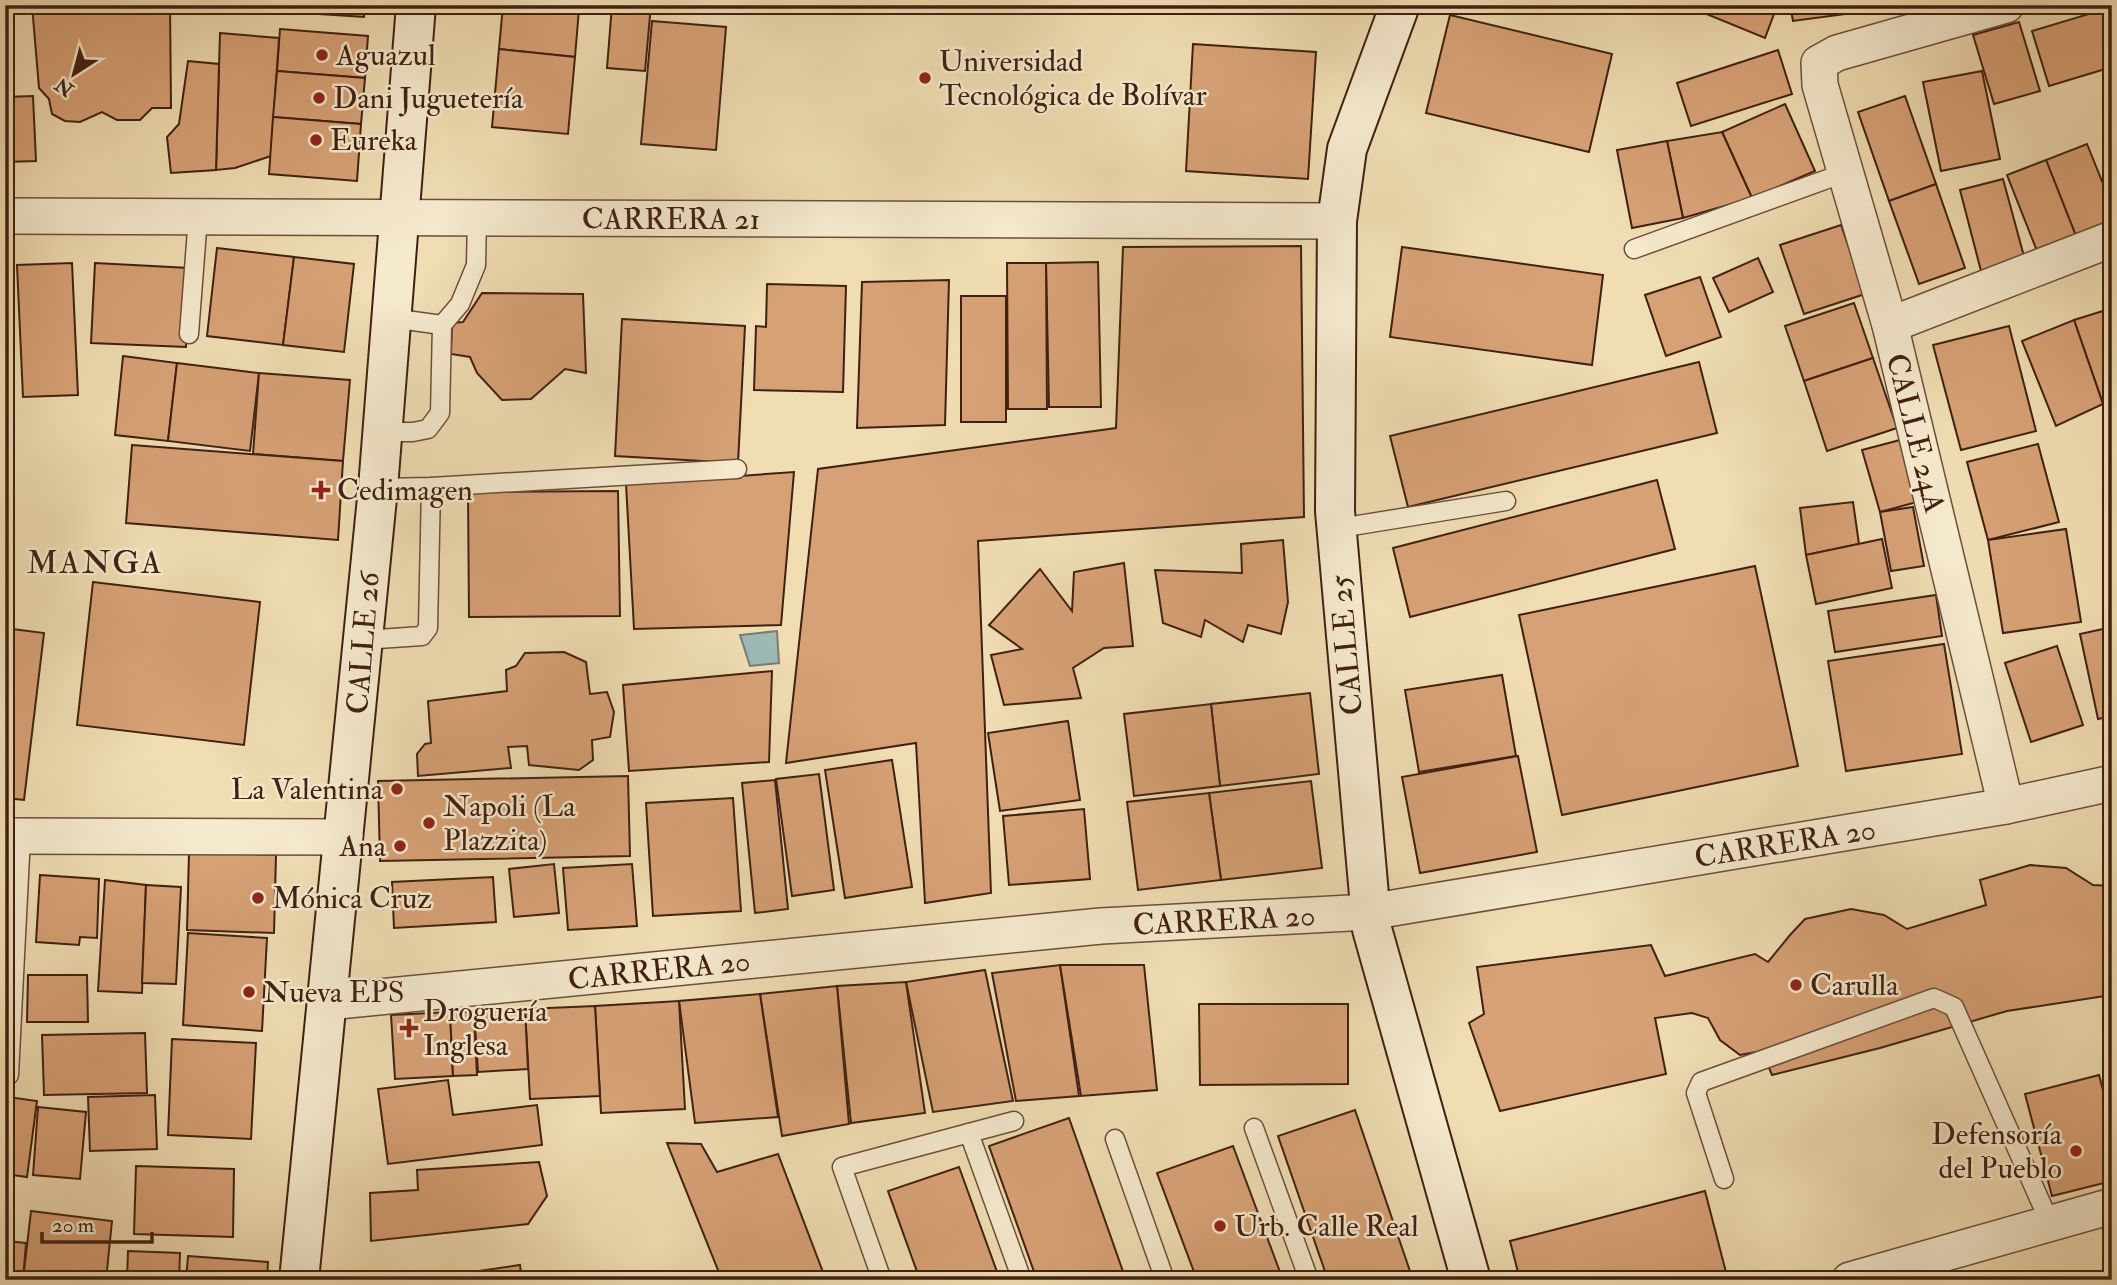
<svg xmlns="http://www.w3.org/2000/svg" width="2117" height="1285" font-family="'IM FELL Double Pica',serif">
  <rect width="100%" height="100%" fill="#f0ddb3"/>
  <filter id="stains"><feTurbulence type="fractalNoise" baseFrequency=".00286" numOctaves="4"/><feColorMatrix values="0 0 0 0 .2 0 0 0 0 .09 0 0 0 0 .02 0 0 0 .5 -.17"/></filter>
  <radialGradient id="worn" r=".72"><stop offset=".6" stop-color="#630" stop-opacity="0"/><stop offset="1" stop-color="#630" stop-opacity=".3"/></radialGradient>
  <path fill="#9dbab5" stroke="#787c74" stroke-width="2" d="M777 631 779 663 750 666 740 635Z"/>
  <g fill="#d7a176" stroke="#402012" stroke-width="2">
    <path d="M32 5H170L171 108H152L140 120H117L102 112 80 122 65 121 52 114 49 99 39 88Z"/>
    <path d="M273 5H365L364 17 273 11Z"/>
    <path d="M503 5H546L579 9 575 57 499 49Z"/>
    <path d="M612 5H651L645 71 607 68Z"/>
    <path d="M1701 5H1775L1777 6 1765 38 1699 11Z"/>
    <path d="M1790 5H1844L1846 14 1793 21Z"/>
    <path d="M1844 5H1888V8L1846 14Z"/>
    <path d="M2112 7V67L2049 86 2032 31Z"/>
    <path d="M1450 15 1612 54 1589 152 1426 113Z"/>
    <path d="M652 21 726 27 716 150 641 144Z"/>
    <path d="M2019 22 2040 91 1994 104 1973 35Z"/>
    <path d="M280 29 368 36 365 78 277 71Z"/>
    <path d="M220 33 279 38 271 156 235 168 216 170Z"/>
    <path d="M1193 44 1316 52 1308 179 1186 171Z"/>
    <path d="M499 49 575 57 568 134 492 127Z"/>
    <path d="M1778 50 1792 94 1691 126 1677 83Z"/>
    <path d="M188 61 219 64 216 170 171 173 167 137 179 124Z"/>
    <path d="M277 71 365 78 361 124 273 117Z"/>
    <path d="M1982 71 2000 159 1941 171 1923 82Z"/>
    <path d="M33 96 36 161 5 162V97Z"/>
    <path d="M1905 96 1936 184 1889 201 1858 112Z"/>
    <path d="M1785 104 1815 171 1752 198 1722 132Z"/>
    <path d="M273 117 361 124 357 181 269 174Z"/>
    <path d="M1722 132 1752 198 1683 218 1667 141Z"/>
    <path d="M1667 141 1683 218 1632 228 1617 150Z"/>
    <path d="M2087 144 2112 206V222L2076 236 2046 160Z"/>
    <path d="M2046 160 2076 236 2037 251 2007 175Z"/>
    <path d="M2003 179 2025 260 1981 271 1960 190Z"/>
    <path d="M1936 184 1965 268 1919 284 1889 201Z"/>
    <path d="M1841 225 1865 294 1804 314 1780 245Z"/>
    <path d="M1301 246 1304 517 978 541 991 893 925 903 916 743 786 763 818 469 1116 428 1123 247Z"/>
    <path d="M1402 247 1603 275 1592 365 1390 337Z"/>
    <path d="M217 248 294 257 283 345 207 336Z"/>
    <path d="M294 257 354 264 344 352 283 345Z"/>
    <path d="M1758 258 1773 292 1729 312 1713 278Z"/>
    <path d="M1098 262 1101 407H1049L1046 263Z"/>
    <path d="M72 263 78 395 23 397 17 265Z"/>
    <path d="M95 263 189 268 186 347 91 343Z"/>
    <path d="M1007 263H1046L1047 409H1008Z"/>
    <path d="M1700 277 1721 337 1666 356 1645 295Z"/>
    <path d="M949 280 945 425 857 428 862 282Z"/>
    <path d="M767 284 846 286 843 392 754 390 756 326 766 327Z"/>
    <path d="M482 293 583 294 586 373 565 369 531 399 502 400 477 373 470 357 451 354 452 323 463 322Z"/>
    <rect x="961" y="296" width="45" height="126"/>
    <path d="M1854 303 1873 358 1804 381 1785 326Z"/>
    <path d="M2112 308V401L2103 404 2074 320Z"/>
    <path d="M622 319 745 326 738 463 615 456Z"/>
    <path d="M2074 320 2103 404 2056 426 2022 341Z"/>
    <path d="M2009 326 2036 431 1961 450 1933 345Z"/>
    <path d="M123 356 177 363 168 441 115 435Z"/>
    <path d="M1873 358 1897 428 1827 451 1804 381Z"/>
    <path d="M1699 362 1717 433 1408 507 1390 436Z"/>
    <path d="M177 363 259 373 250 451 168 441Z"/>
    <path d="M259 373 350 380 343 461 253 454Z"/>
    <path d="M1900 440 1917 502 1880 512 1862 450Z"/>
    <path d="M2038 444 2059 522 1988 540 1967 462Z"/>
    <path d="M132 445 343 461 338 540 126 523Z"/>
    <path d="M794 472 781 625 634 629 626 484Z"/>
    <path d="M1657 480 1675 549 1410 617 1393 548Z"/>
    <path d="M618 491 620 616 469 617 468 492Z"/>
    <path d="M1853 502 1859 544 1806 555 1800 508Z"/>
    <path d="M1913 507 1924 566 1891 571 1880 512Z"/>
    <path d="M2066 529 2081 622 2003 633 1988 540Z"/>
    <path d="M1882 539 1892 588 1816 604 1806 555Z"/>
    <path d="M1283 540 1288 602 1281 634 1248 625 1243 642 1205 620 1201 637 1163 623 1155 570 1242 573 1241 544Z"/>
    <path d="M1124 563 1133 646 1104 648 1073 668 1081 698 1004 705 991 655 1022 649 989 625 1040 569 1072 611 1074 572Z"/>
    <path d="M1755 566 1798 766 1562 815 1519 615Z"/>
    <path d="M93 582 260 602 244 745 77 725Z"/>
    <path d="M1936 595 1942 636 1835 652 1828 611Z"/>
    <path d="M2112 627V716L2098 719 2080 634Z"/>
    <path d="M5 628 44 633 24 800 5 798Z"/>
    <path d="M1944 644 1962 754 1846 771 1828 661Z"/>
    <path d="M2057 646 2083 725 2031 742 2005 663Z"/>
    <path d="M564 652 586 662 590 694 607 692 614 712 610 737 592 740 593 760 579 770 529 765 527 746 508 747 511 768 418 776 417 754 425 744 431 743 428 701 507 691 506 670 516 666 525 653Z"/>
    <path d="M772 671 769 762 629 771 623 685Z"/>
    <path d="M1502 675 1516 756 1419 772 1405 690Z"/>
    <path d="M1310 693 1319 774 1220 786 1211 704Z"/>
    <path d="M1211 704 1220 786 1134 796 1124 714Z"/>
    <path d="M1068 721 1080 800 1000 811 988 733Z"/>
    <path d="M1518 756 1537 852 1420 873 1402 777Z"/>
    <path d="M892 760 912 887 845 898 825 770Z"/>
    <path d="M819 774 834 890 792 896 776 779Z"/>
    <path d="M628 776 630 856 380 861 378 781Z"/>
    <path d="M775 780 788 909 755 913 742 783Z"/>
    <path d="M1311 781 1322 868 1221 880 1209 793Z"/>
    <path d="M1209 793 1221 880 1138 890 1127 802Z"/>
    <path d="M733 798 741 911 653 916 646 803Z"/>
    <path d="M1084 809 1090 879 1009 885 1003 816Z"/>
    <path d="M189 852 276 855 274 933 187 930Z"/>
    <path d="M554 864 559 913 514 917 509 869Z"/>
    <path d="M632 864 637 926 568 930 563 868Z"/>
    <path d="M2030 865 2066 868 2093 885 2112 886V995L2007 1011 1880 1048 1772 1075 1762 1051 1740 1055 1720 1040 1708 1018 1692 1013 1655 1018 1666 1074 1500 1111 1469 1023 1484 1014 1477 967 1651 945 1665 976 1755 954 1768 962 1790 935 1805 919 1851 909 1884 915 1907 929 1986 905 1980 880Z"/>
    <path d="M40 875 99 879 97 938 80 937 79 945 36 942Z"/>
    <path d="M493 877 496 922 394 928 392 882Z"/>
    <path d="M105 880 146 885 142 993 98 991Z"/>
    <path d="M146 885 181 887 176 984 142 983Z"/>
    <path d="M188 933 267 938 262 1031 183 1025Z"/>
    <path d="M1060 965 1079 1096 1016 1101 992 973Z"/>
    <path d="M1060 965H1144L1157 1090 1081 1096Z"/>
    <path d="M985 970 1013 1101 933 1112 906 982Z"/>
    <path d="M28 975H87L88 1022H27Z"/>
    <path d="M906 982 925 1113 851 1123 837 986Z"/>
    <path d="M837 986 849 1124 782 1136 760 994Z"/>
    <path d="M760 994 778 1117 695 1123 679 1001Z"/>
    <path d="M679 1001 685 1109 601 1113 595 1006Z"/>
    <path d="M1199 1004H1348V1084L1200 1085Z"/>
    <path d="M595 1006 600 1096 530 1099 525 1009Z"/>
    <path d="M525 1009 528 1069 478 1072 474 1012Z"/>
    <path d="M450 1012 453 1076 395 1079 391 1015Z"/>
    <path d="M450 1012H474L477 1075 453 1076Z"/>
    <path d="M145 1033 147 1093 44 1095 42 1035Z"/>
    <path d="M172 1039 256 1043 251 1139 168 1135Z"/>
    <path d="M2099 1075 2112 1124V1181L2052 1196 2025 1094Z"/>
    <path d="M448 1080 453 1115 537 1105 542 1145 388 1164 378 1089Z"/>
    <path d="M155 1095 157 1149 90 1151 88 1097Z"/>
    <path d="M8 1097 37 1101 27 1177 5 1174V1120Z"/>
    <path d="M38 1107 86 1112 80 1179 33 1175Z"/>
    <path d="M1355 1110 1413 1280H1328L1278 1136Z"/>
    <path d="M1069 1118 1126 1280H1037L989 1146Z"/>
    <path d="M667 1143 701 1144 717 1172 778 1154 826 1280H722Z"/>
    <path d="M1233 1146 1283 1280H1197L1157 1173Z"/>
    <path d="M539 1162 547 1196 528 1224 371 1241 370 1193 418 1190 417 1170Z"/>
    <path d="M136 1166 234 1169 233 1237 134 1234Z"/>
    <path d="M959 1167 1000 1280H920L888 1191Z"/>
    <path d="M1705 1191 1728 1280H1520L1510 1241Z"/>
    <path d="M31 1211 112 1221 106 1280H23Z"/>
    <path d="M5 1241 26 1243 23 1280H5Z"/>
    <path d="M128 1251 180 1253 179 1280H127Z"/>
    <path d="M188 1256 268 1262 267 1280H186Z"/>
    <path d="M520 1265 522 1280H416Z"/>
  </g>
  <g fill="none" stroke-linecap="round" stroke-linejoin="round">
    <defs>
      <g id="lane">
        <path d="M1634 249 1844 173"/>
        <path d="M391 318 442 325 460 304 476 265 477 219"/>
        <path d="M189 334 198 217"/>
        <path d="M382 432H413L428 429 440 413 442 325"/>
        <path d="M378 488 431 487 737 469"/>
        <path d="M1336 527 1352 526 1506 501"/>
        <path d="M363 640 422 636 428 628 431 487"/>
        <path d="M9 1075 21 836"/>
        <path d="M1254 1128 1309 1280"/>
        <path d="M969 1133 1022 1280"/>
        <path d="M1115 1139 1165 1280"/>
        <path d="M1724 1179 1696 1093 1701 1082 1934 998 1954 1007 2050 1223"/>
        <path d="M882 1280 842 1167 1014 1121"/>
      </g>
      <g id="street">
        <path d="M5 216 1337 221"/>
        <path d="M1890 325 2112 239"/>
        <path d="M2006 806 1890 325 1820 85 1819 63 1837 53 2006 5"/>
        <path d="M5 836 345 837"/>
        <path d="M328 1002 1101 926 1369 912 2006 806 2112 783"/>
        <path d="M1850 1280 2112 1206"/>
      </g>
      <g id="secondary">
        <path d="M1400 5 1347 149 1337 221 1335 511 1372 929 1471 1280"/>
        <path d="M299 1280 378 488 416 5"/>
      </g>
    </defs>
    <use href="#lane" stroke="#6c4f3a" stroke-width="21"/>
    <use href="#street" stroke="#6c4f3a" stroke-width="38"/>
    <use href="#secondary" stroke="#402012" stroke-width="42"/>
    <use href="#lane" stroke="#f5e9ce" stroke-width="18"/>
    <use href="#street" stroke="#f5e9ce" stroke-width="35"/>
    <use href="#secondary" stroke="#f5e9ce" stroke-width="38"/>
  </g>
  <g fill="#8f2418" stroke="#f5e9ce" stroke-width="2.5">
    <circle cx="322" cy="55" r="7"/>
    <circle cx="925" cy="78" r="7"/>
    <circle cx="319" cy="98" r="7"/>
    <circle cx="316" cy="140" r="7"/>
    <path d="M317.5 479.5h7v7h7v7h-7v7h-7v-7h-7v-7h7z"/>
    <circle cx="397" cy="789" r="7"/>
    <circle cx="429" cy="823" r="7"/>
    <circle cx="400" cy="846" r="7"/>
    <circle cx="258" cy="898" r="7"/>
    <circle cx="1796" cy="985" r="7"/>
    <circle cx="249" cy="992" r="7"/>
    <path d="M405.5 1017.5h7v7h7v7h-7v7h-7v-7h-7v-7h7z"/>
    <circle cx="2076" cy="1151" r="7"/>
    <circle cx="1220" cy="1226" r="7"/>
  </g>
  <g text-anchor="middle" stroke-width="5" stroke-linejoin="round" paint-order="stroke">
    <g font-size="30" fill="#402012" stroke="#f5e9ce" text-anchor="start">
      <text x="336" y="65">Aguazul</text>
      <text x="939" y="71">Universidad<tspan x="939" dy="34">Tecnológica de Bolívar</tspan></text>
      <text x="333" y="108">Dani Juguetería</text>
      <text x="330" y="150">Eureka</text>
      <text x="337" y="500">Cedimagen</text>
      <text x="383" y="799" text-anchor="end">La Valentina</text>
      <text x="443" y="816">Napoli (La<tspan x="443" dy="34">Plazzita)</tspan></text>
      <text x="386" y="856" text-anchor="end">Ana</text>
      <text x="272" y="908">Mónica Cruz</text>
      <text x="1810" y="995">Carulla</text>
      <text x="263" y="1002">Nueva EPS</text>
      <text x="423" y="1021">Droguería<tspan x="423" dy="34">Inglesa</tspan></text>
      <text x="2062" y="1144" text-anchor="end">Defensoría<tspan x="2062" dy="34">del Pueblo</tspan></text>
      <text x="1234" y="1236">Urb. Calle Real</text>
    </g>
    <g font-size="30" fill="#402012" stroke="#f5e9ce">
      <text x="671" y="229">CARRERA 21</text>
      <text transform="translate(1916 433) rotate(76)" y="10">CALLE 24A</text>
      <text transform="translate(363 643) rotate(-85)" y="10">CALLE 26</text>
      <text transform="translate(1346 645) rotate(-95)" y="10">CALLE 25</text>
      <text transform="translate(1785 843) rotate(-9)" y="10">CARRERA 20</text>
      <text transform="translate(1224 920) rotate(-3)" y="10">CARRERA 20</text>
      <text transform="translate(659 970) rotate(-6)" y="10">CARRERA 20</text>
    </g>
    <g font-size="32" letter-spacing="2" fill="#402012" stroke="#f5e9ce">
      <text x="95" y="573">MANGA</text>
    </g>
  </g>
  <rect width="2117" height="1285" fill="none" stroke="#f0ddb3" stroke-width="28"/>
  <rect x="7" y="7" width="2103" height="1271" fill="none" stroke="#402012" stroke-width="3.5"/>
  <rect x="14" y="14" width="2089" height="1257" fill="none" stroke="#402012" stroke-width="2"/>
  <g transform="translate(74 74) rotate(216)" stroke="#f5e9ce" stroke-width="5" paint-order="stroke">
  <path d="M0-5L12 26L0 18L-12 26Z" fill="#402012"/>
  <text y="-10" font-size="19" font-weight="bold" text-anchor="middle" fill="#402012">N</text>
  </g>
  <path d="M42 1232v10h110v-10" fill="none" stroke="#402012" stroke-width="3.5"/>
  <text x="52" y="1232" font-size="21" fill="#402012" stroke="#f5e9ce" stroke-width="5" paint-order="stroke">20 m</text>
  <rect width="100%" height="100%" filter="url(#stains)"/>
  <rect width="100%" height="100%" fill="url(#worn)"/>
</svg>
